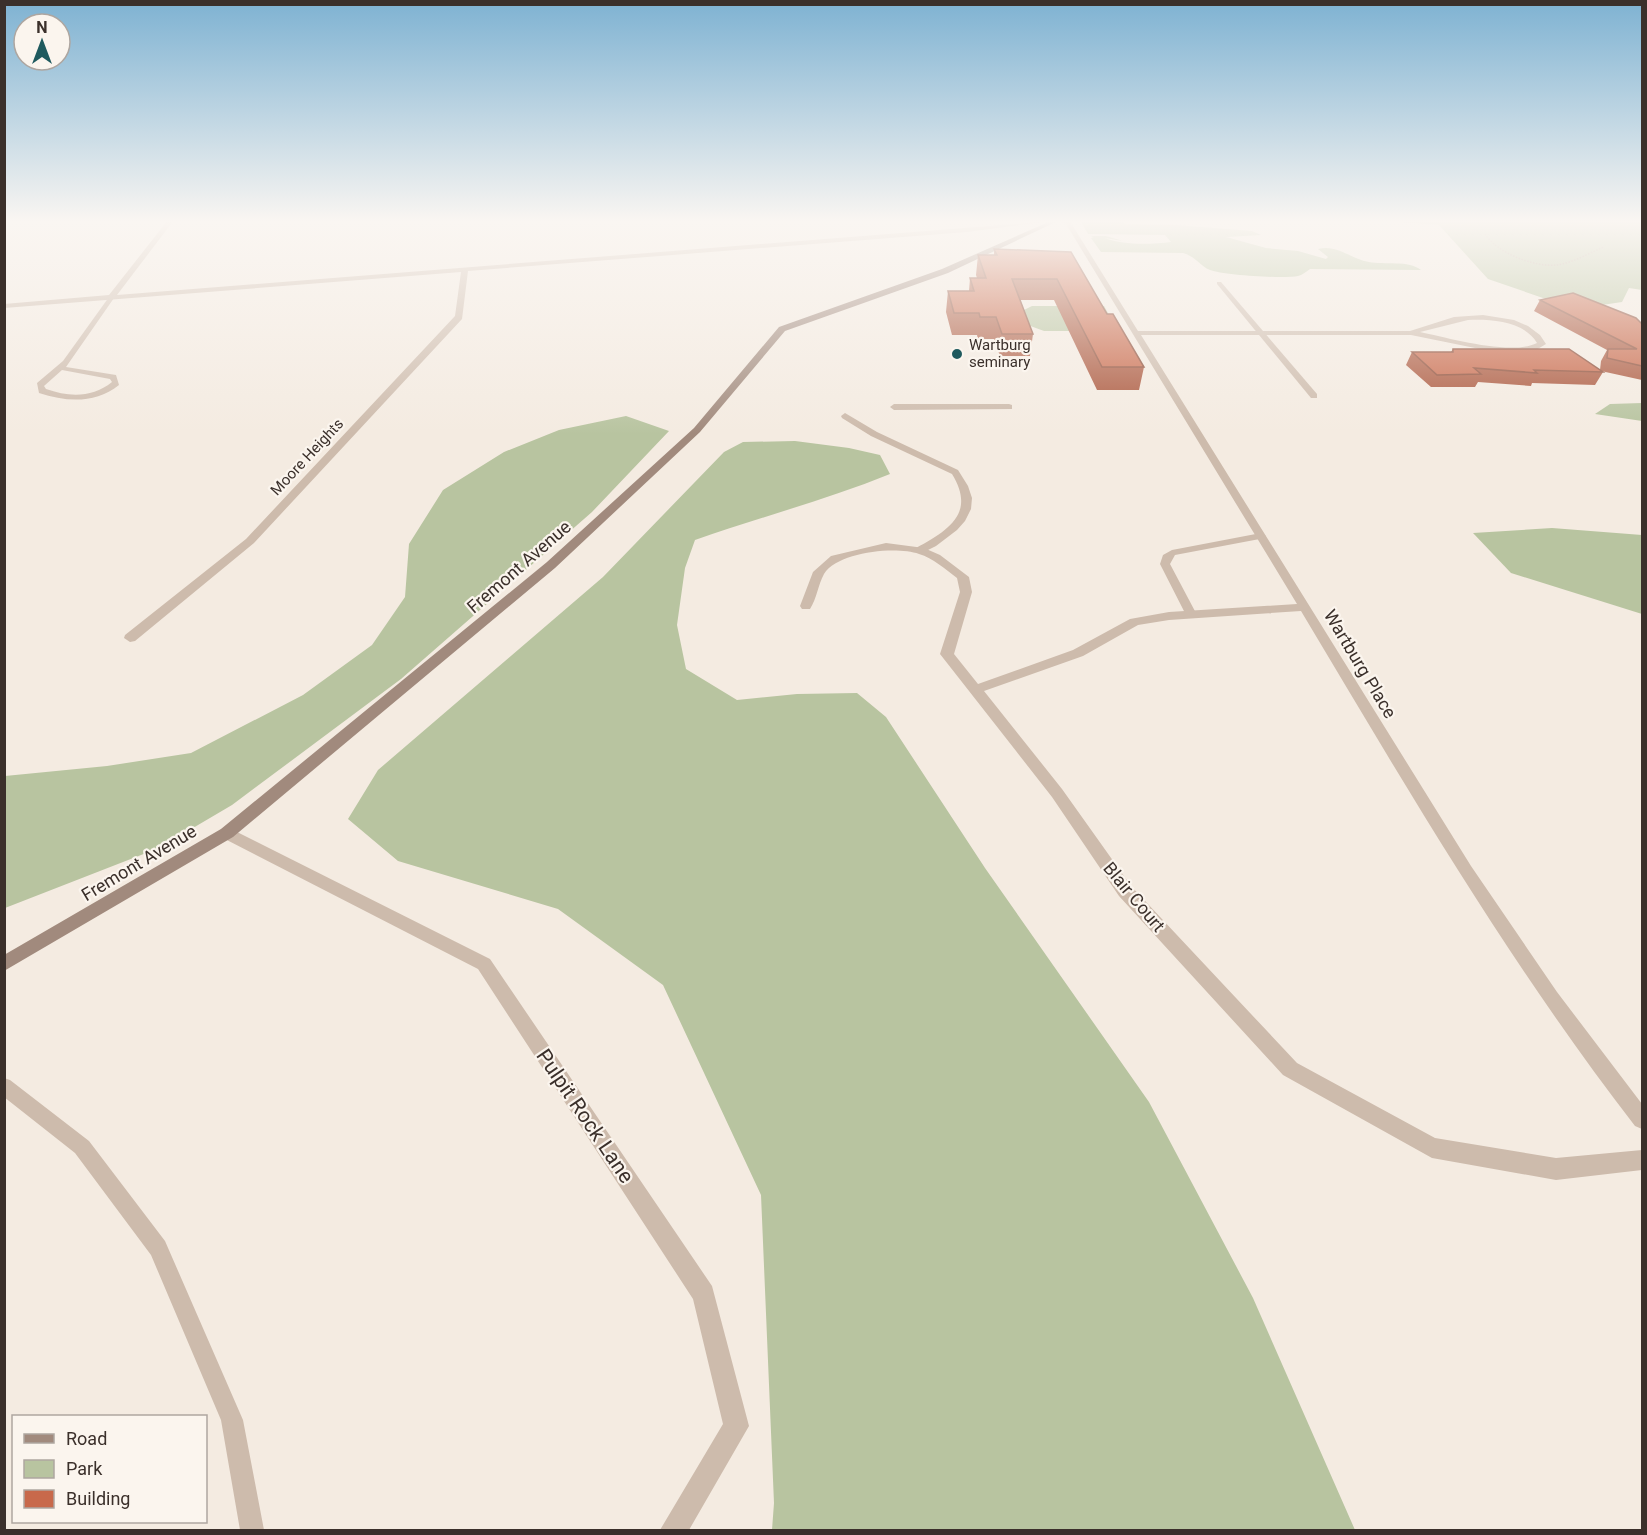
<svg xmlns="http://www.w3.org/2000/svg" width="1647" height="1535" font-family="Roboto,sans-serif">
  <rect width="100%" height="100%" fill="#f4ebe1"/>
  <g fill="#b8c4a0">
    <path d="M1080 220H1115L1127 224 1176 225 1252 231 1261 235 1226 237 1266 248 1298 251 1326 259 1328 257 1318 249C1337 244 1351 259 1369 262 1384 265 1409 260 1421 270L1310 269C1306 272 1302 275 1298 276 1284 279 1223 275 1210 270 1200 266 1195 256 1183 253L1101 252 1091 238 1094 237 1090 236H1106L1123 241 1105 238C1125 246 1153 244 1171 242L1165 235 1088 234Z"/>
    <path d="M1371 220H1642V290L1629 288 1622 302 1575 309 1488 279 1439 225Z"/>
    <path d="M1032 306H1104L1118 331H1044L1025 324 1020 312Z"/>
    <path d="M1642 403V421L1595 414 1610 404Z"/>
    <path d="M626 416 669 431 592 512 401 679 232 805 159 848 5 908V776L107 766 191 753 303 695 372 645 405 597 409 544 443 490 504 452 559 430Z"/>
    <path d="M795 441 849 448 880 455 890 474C826 500 760 517 695 540L685 568 677 625 686 669 737 700 797 694 857 693 886 717 985 868 1149 1102 1253 1298 1355 1530H772L774 1503 761 1195 663 985 558 909 398 861 348 819 378 770 603 577 724 452 743 442Z"/>
    <path d="M1552 528 1642 535V614L1511 573 1473 533Z"/>
  </g>
  <g fill="none" stroke-linecap="round" stroke-linejoin="round">
    <path stroke="#b9a596" stroke-width="1.5" stroke-dasharray="1.5 1.5" stroke-linecap="butt" d="M1485 234C1497 253 1534 267 1556 265 1573 263 1589 253 1604 247"/>
    <g fill="#cdbbac" fill-rule="evenodd">
      <path d="M1217 282H1221L1317 394V398H1311L1217 284Z"/>
      <path d="M109 297 114 298 66 367 116 375 119 385C95 404 67 402 39 393L37 383 63 361ZM62 370 110 379 112 382C92 398 69 397 46 389L44 386Z"/>
      <path d="M1009 404 1012 405V409L894 410 890 407 894 404Z"/>
      <path d="M845 413 877 432 958 470 968 486 972 498 971 509 965 521 957 530 936 546 924 552H916V548C949 530 976 513 952 474L871 436 842 418 841 416Z"/>
      <path d="M1261 533 1266 536 1265 538 1175 555 1170 564 1197 615 1191 618 1187 617 1160 564 1163 555 1172 550Z"/>
      <path d="M4 1078 10 1080 89 1141 165 1241 243 1420 264 1530H240L221 1420 151 1255 75 1153 4 1097Z"/>
    </g>
    <g fill="#cdbbac" fill-rule="evenodd">
      <path d="M168 220H174L117 295 1065 220 1071 223 1138 331H1410L1454 317 1483 315 1514 320 1528 326 1540 335 1546 344 1536 350 1519 352 1480 349 1411 335H1141L1471 866 1557 992 1642 1104V1129L1635 1126C1509 963 1406 787 1301 611L1169 620 1138 625 1083 656 984 691 1062 789 1131 886 1297 1063 1435 1138 1556 1158 1642 1150V1170L1556 1180 1432 1158 1283 1075 1119 896 1052 797 940 654 960 592 957 578C945 569 933 558 919 554 895 546 838 552 824 574 818 585 817 598 810 609H802L800 606 813 572 831 556 886 543 924 548 940 555 969 577 972 592 954 654 978 684 1073 650 1130 619 1169 612 1297 604 1066 224 1058 220 967 232 468 271 462 319 254 543 135 641 130 642 124 638 125 635 246 539 455 316 461 272 4 308V304L109 295ZM1468 320C1491 319 1524 321 1537 343 1511 356 1449 338 1420 332Z"/>
      <path d="M227 827 490 959 712 1286 749 1426 689 1530H660L723 1424 693 1299 478 969 221 837 219 833 221 829Z"/>
    </g>
    <path fill="#a18a7d" fill-rule="evenodd" d="M1053 220H1060L948 273 785 331 700 432 555 568 233 837 4 971V955L221 829 547 562 694 428 779 327 942 269Z"/>
  </g>
  <g fill="#ac5a40">
    <path d="M994 249 1071 252 1107 314 1144 367 1139 390H1097L1054 300H1020L1033 334 1030 356H1000L994 339H978L977 335H952L946 312 948 291H969L970 278H977L976 275 978 255H994Z"/>
    <path d="M1540 300 1642 324V380L1601 371 1603 372 1595 385 1532 383 1531 386 1478 382 1475 387H1431L1406 365 1412 352H1451L1453 349 1600 370 1601 361 1607 350 1534 311Z"/>
  </g>
  <g fill="#c8694b" stroke="#8c4a34" stroke-width="1.5">
    <path d="M994 249 1071 252 1107 314H1113L1144 367H1102L1057 279H1012L1033 334H1002L996 317H980L979 313H954L948 291H974L970 278H986L978 255H997Z"/>
    <path d="M1573 293 1636 318 1642 324V366L1607 358 1608 349H1637L1540 300Z"/>
    <path d="M1453 349H1569L1603 372 1534 370 1537 373 1474 368 1481 374 1437 375 1412 352H1453Z"/>
  </g>
  <linearGradient id="sky" x2="0" y2="1"><stop stop-color="#7eb2d2"/><stop offset="0.51" stop-color="#faf6f2"/><stop offset="1" stop-color="#faf6f2" stop-opacity="0"/></linearGradient>
  <rect width="1647" height="434" fill="url(#sky)"/>
  <circle fill="#1f5a5e" stroke="#fbf5ee" stroke-width="2" cx="957" cy="354" r="6"/>
  <g text-anchor="middle" stroke-width="4.5" stroke-linejoin="round" paint-order="stroke">
    <g font-size="15" fill="#3b302b" stroke="#fbf5ee" text-anchor="start">
      <text x="969" y="350">Wartburg<tspan x="969" dy="17">seminary</tspan></text>
    </g>
    <g font-size="15" fill="#3b302b" stroke="#fbf5ee">
      <text transform="translate(307 457) rotate(-47)" y="5">Moore Heights</text>
    </g>
    <g font-size="18" fill="#3b302b" stroke="#fbf5ee">
      <text transform="translate(519 567) rotate(-41)" y="6">Fremont Avenue</text>
      <text transform="translate(1360 664) rotate(59)" y="6">Wartburg Place</text>
      <text transform="translate(139 863) rotate(-31)" y="6">Fremont Avenue</text>
      <text transform="translate(1134 897) rotate(50)" y="6">Blair Court</text>
    </g>
    <g font-size="21" fill="#3b302b" stroke="#fbf5ee">
      <text transform="translate(585 1116) rotate(56)" y="7">Pulpit Rock Lane</text>
    </g>
  </g>
  <rect width="1647" height="1535" fill="none" stroke="#3b302b" stroke-width="12"/>
  <rect x="12" y="1415" width="195" height="108" fill="#fbf5ee" stroke="#aea6a0" stroke-width="1.5"/>
  <rect x="24" y="1434" width="30" height="9" fill="#a18a7d" stroke="#aea6a0" stroke-width="1.5"/>
  <text x="66" y="1445" font-size="18" fill="#3b302b">Road</text>
  <rect x="24" y="1460" width="30" height="18" fill="#b8c4a0" stroke="#aea6a0" stroke-width="1.5"/>
  <text x="66" y="1475" font-size="18" fill="#3b302b">Park</text>
  <rect x="24" y="1490" width="30" height="18" fill="#c8694b" stroke="#aea6a0" stroke-width="1.5"/>
  <text x="66" y="1505" font-size="18" fill="#3b302b">Building</text>
  <g transform="translate(42 42)"><circle r="28" fill="#fbf5ee" stroke="#aea6a0" stroke-width="1.5"/>
  <path d="M0-4.5L10 22L0 15L-10 22Z" fill="#1f5a5e"/>
  <text y="-9" font-size="16" font-weight="bold" text-anchor="middle" fill="#3b302b">N</text>
  </g>
</svg>
